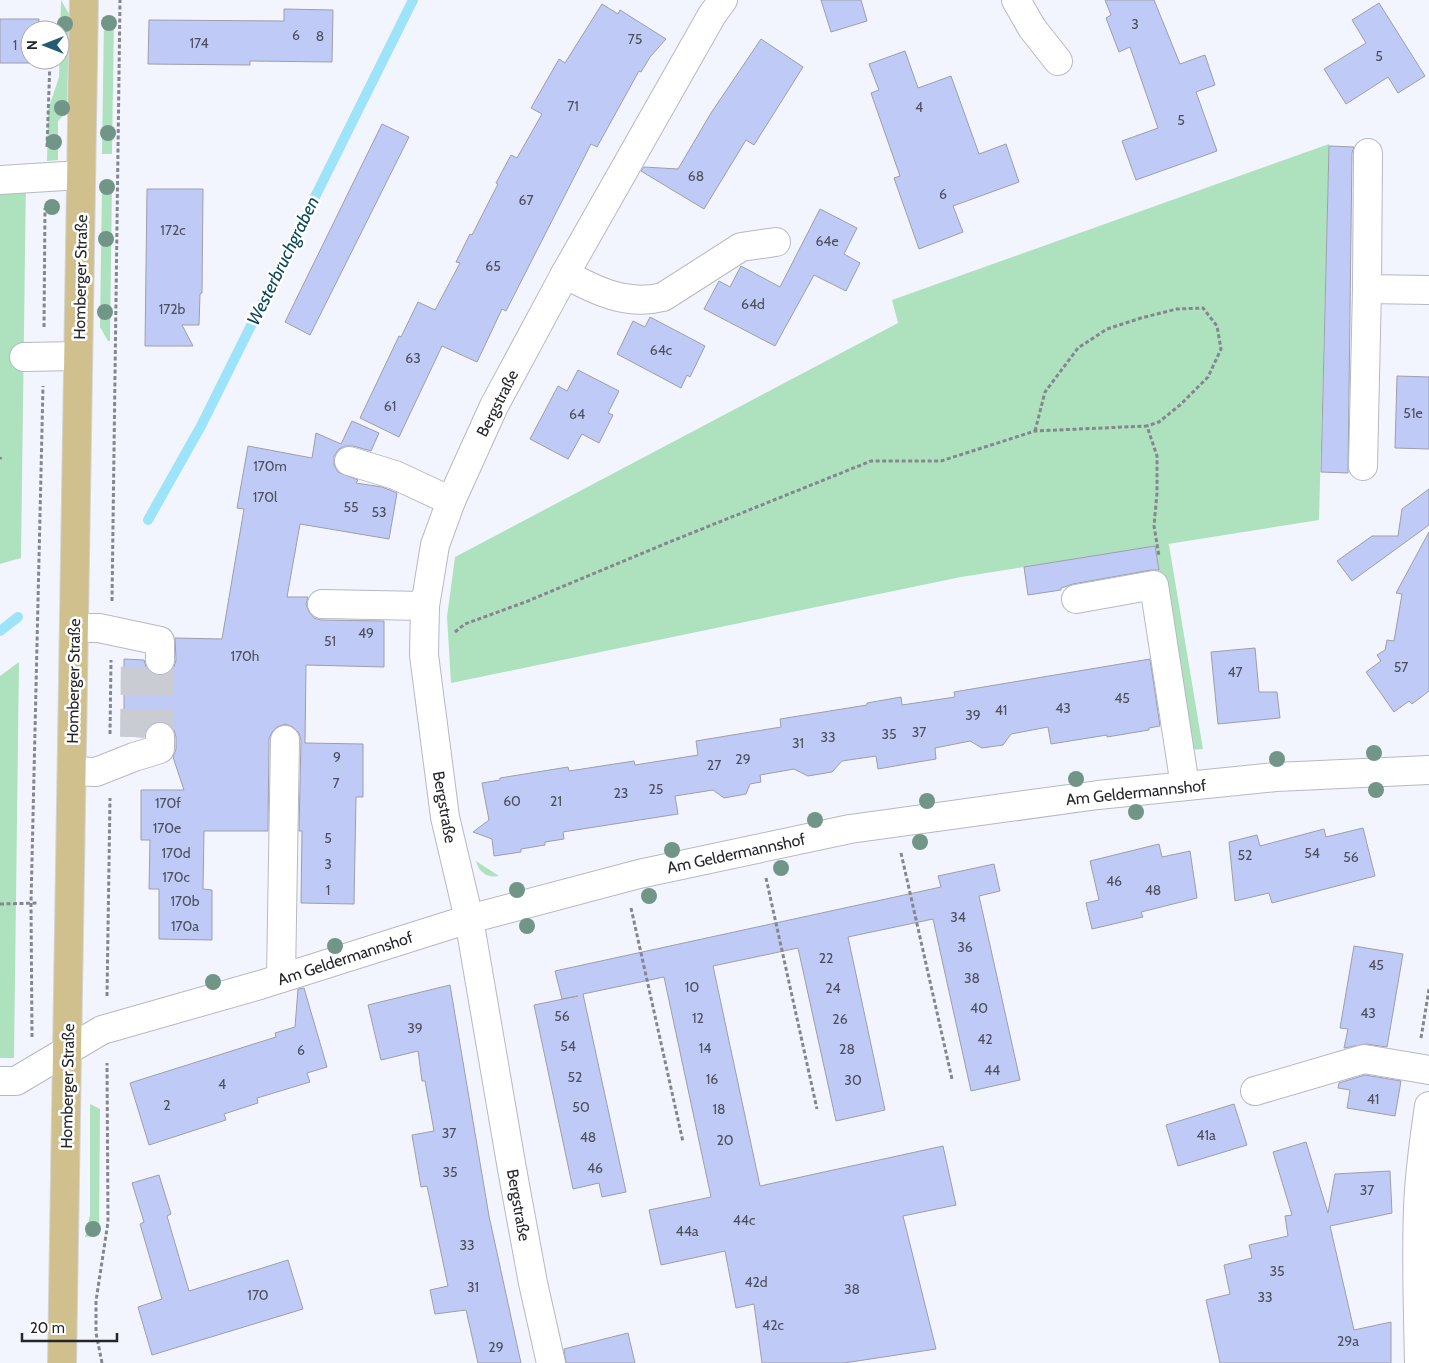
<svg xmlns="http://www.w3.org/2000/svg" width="1429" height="1363" font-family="Cabin,sans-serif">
  <rect width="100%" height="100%" fill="#f3f5fe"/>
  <g fill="#aee2be">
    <path d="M61 0 69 14 67 112 58 121V160L47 161 48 110 59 77Z"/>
    <path d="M104 18H114L112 154H102Z"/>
    <path d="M1329 144 1319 520 1168 544 1169 545 1203 749 1189 750 1155 546 961 577 451 683 447 617 455 557 898 323 892 300Z"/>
    <path d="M0 177H26L21 558 0 564Z"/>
    <path d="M102 183H112L110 341H108L100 327Z"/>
    <path d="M19 662 14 1058H0V676Z"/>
    <path d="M476 861 499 876C488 878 479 873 476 861Z"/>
    <path d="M90 1104 100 1109 99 1229 95 1236 85 1237 90 1215Z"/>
  </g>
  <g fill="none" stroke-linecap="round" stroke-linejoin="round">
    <g stroke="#9de3f9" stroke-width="10">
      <path d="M148 520 201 426 413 0"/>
      <path d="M0 631 18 617"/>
    </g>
  </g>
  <g fill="#bfcbf6" stroke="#9c9faa">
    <path d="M821 0H861L867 21 831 32Z"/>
    <path d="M1105 0H1154L1180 64 1205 55 1215 85 1196 92 1217 151 1136 180 1122 141 1158 128 1130 47 1119 52 1106 18 1111 15Z"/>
    <path d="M1379 3 1425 76 1398 93 1388 77 1346 104 1324 69 1366 43 1352 20Z"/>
    <path d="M602 4 618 14 620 10 666 39 650 57 641 72 639 71 597 147 591 144 506 311 502 309 477 362 442 346 399 437 360 418 399 336 401 337 418 302 435 310 460 263 456 262 470 234 472 235 498 184 496 183 511 155 517 158 542 114 531 108 559 59 565 63Z"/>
    <path d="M284 9 333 10 332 62 250 61V65L148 64 149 20 284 21Z"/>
    <path d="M0 19H39V30H30V60H40V63H0Z"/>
    <path d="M761 39 803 67 754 145 746 140 704 209 641 171 644 167 678 169 711 113Z"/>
    <path d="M905 51 918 88 951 76 979 154 1006 144 1019 182 953 206 963 232 919 249 894 178 900 176 871 93 879 90 869 64Z"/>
    <path d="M382 124 409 137 310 335 285 322Z"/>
    <path d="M1329 146 1354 147 1352 153 1348 473 1321 472Z"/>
    <path d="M147 189H203L202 293 200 294 199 325H182L193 346H145Z"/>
    <path d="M820 209 857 228 844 254 860 263 846 291 814 275 775 346 704 309 719 281 730 287 741 266 780 287Z"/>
    <path d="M650 317 705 346 690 377 687 375 681 388 617 354 633 321 645 327Z"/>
    <path d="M578 370 619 391 608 413 613 415 599 443 582 434 568 459 530 439 558 386 567 391Z"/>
    <path d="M1397 376 1429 377V449L1395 448Z"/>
    <path d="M352 421 379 433 371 451 353 446H345L339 449 334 456V465L338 472 358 480 356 483 382 487 397 493 389 539 300 524 287 597H308L306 604 309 612 314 618 321 620 384 621V667L306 665 305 743 363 744V797H356L354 904 301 903 302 831H299L301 740 299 733 293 727 285 724 277 727 272 732 269 739 268 831H204L203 889 212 890V940L159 939V889H149L150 840H141V790H184L173 757 176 749V737L174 730 168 724 160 721 153 723 147 729 144 737 124 736V659L144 660 146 667 152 673 160 676 168 673 174 667 176 660 175 638 222 639 244 509 237 508 248 446 312 458 316 433 341 444Z"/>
    <path d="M1429 489V525L1352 581 1337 561 1372 536H1398L1402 509Z"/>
    <path d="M1429 532V691L1412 704 1409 701 1394 712 1366 672 1381 661 1377 655 1385 650 1387 640 1394 641 1402 594 1396 593Z"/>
    <path d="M1155 546 1159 570H1151L1073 584 1061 588V590L1028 595 1024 567Z"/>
    <path d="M1255 648 1259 692H1277L1280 718 1218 724 1211 652Z"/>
    <path d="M1150 659 1160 726 1149 728V730L1107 737V735L1051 744 1048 727 1011 734 1003 745 982 748 970 741 935 748 936 759 912 763 878 769 876 756 842 761 832 772 808 776 794 769 760 775 761 782 750 784 746 794 724 798 713 790 675 796 678 814 563 832 564 839 545 842V845L521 849V852L494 856 492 839 473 832 489 820 482 783 500 780V778L568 767 569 771 634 761 635 765 698 755 696 741 781 727 780 719 867 705V703L901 697 902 705 955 697 954 692Z"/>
    <path d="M1363 828 1375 876 1272 903 1269 893 1235 901 1229 842 1257 835 1260 846 1324 829 1326 837Z"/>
    <path d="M1159 844 1162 857 1190 851 1197 898 1141 912 1143 917 1092 929 1086 903 1099 900 1090 861Z"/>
    <path d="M994 864 1000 891 979 896 1020 1080 971 1091 933 919 848 937 885 1110 836 1121 798 948 713 966 760 1186 943 1146 956 1205 903 1216 936 1349 844 1363H762L754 1304 736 1308 725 1251 661 1265 649 1210 711 1197 664 977 583 994 626 1192 602 1197 599 1183 573 1189 534 1005 578 996 562 999 555 971 941 887 938 876Z"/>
    <path d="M1354 946 1403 954 1387 1047 1366 1044 1344 1048 1348 1029 1340 1028Z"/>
    <path d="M450 985 489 1216 521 1363H478L466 1310 435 1314 430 1290 448 1286 427 1186 421 1187 412 1135 434 1131 425 1081H422L418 1051 381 1060 368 1005Z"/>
    <path d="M304 988 327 1067 307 1073 310 1082 257 1098 258 1103 224 1114 226 1120 149 1145 130 1083 276 1037 275 1033 295 1027 298 989Z"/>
    <path d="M1365 1075 1401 1081 1395 1116 1347 1108 1350 1090 1338 1088 1339 1083Z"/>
    <path d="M1234 1104 1247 1145 1178 1166 1166 1125Z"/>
    <path d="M1306 1142 1328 1213 1335 1174 1390 1171 1392 1213 1330 1226 1354 1330 1391 1322V1363H1220L1206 1300 1230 1294 1224 1265 1252 1258 1249 1245 1288 1236 1285 1216 1292 1215 1273 1152Z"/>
    <path d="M159 1175 171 1214 167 1216 189 1291 288 1260 303 1309 152 1355 138 1307 162 1299 140 1224 144 1222 132 1183Z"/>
    <path d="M628 1333 635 1363H566L564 1349Z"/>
  </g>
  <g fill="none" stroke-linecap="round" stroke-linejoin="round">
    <g stroke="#caccd4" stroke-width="28" stroke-dasharray="28 14" stroke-linecap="butt">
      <path d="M134 737 135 660"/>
      <path d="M160 737V660"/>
    </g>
    <defs>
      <g id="minor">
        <path d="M1016 0 1032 28 1058 61"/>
        <path d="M1368 153 1367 289 1429 290"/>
        <path d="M0 180 81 175"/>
        <path d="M565 274C596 291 627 306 663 297L741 247 776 242"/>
        <path d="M24 357 78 356"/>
        <path d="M349 461 395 475 451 501"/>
        <path d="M1363 466 1367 289"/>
        <path d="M1076 599 1154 585 1185 786"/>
        <path d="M322 604 425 606"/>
        <path d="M74 628H99L160 641V660"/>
        <path d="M72 771 96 772 134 757 160 749V737"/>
        <path d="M281 978 285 740"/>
        <path d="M0 1081H16L102 1030 260 985 469 919 639 874 850 829 1098 795 1276 777 1429 770"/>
        <path d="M1255 1091 1364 1059 1429 1070"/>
        <path d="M551 1363 533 1283 512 1169 469 919 445 817 424 655 425 606 435 545 451 501 494 406 565 274 712 15 723 0"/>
        <path d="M1419 1363C1418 1312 1416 1260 1418 1209 1419 1175 1424 1140 1429 1106"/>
      </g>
      <path id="major" d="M62 1363 84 0"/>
    </defs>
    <use href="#minor" stroke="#b6b9c3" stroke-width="30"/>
    <use href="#major" stroke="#d3d4d4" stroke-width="30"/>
    <g stroke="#86878e" stroke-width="3" stroke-dasharray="4 2.5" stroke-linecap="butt">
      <path d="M47 147 50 60"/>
      <path d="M44 327 45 208"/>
      <path d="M1035 431 1045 392 1078 348 1107 329 1141 318 1177 309 1203 308 1217 326 1221 349 1208 377 1180 405 1159 422 1147 426"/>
      <path d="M0 459 1 457"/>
      <path d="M112 601 120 0"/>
      <path d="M455 632 465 624 528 601 667 543 871 461H941L1035 431 1147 426 1157 456V493L1154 526 1159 556"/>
      <path d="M110 734 111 660"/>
      <path d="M901 853 952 1079"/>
      <path d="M766 878 817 1109"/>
      <path d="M0 904 39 903"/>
      <path d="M631 908 683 1142"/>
      <path d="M107 996 110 798"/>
      <path d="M32 1037 31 903 43 386"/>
      <path d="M1421 1038 1429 989"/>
      <path d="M102 1363 96 1333V1301L108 1222 107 1063"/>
    </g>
    <use href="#minor" stroke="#fff" stroke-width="28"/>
    <use href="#major" stroke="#cfc08e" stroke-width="28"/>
  </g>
  <g fill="#719688">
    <circle cx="109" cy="23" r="8"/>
    <circle cx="65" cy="24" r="8"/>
    <circle cx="62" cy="108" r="8"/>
    <circle cx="108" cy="133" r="8"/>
    <circle cx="54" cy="142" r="8"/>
    <circle cx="107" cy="187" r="8"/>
    <circle cx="52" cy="207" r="8"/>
    <circle cx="106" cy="239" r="8"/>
    <circle cx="105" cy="312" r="8"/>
    <circle cx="1374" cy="753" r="8"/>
    <circle cx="1277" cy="759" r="8"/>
    <circle cx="1076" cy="779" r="8"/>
    <circle cx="1376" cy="790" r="8"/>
    <circle cx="927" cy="801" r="8"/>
    <circle cx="1136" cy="812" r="8"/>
    <circle cx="815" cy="820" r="8"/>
    <circle cx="920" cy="842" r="8"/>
    <circle cx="672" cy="850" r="8"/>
    <circle cx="781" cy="868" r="8"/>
    <circle cx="517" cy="890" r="8"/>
    <circle cx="649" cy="896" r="8"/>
    <circle cx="527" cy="926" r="8"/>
    <circle cx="335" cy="946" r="8"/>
    <circle cx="213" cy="982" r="8"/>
    <circle cx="93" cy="1229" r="8"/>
  </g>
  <g text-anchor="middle" stroke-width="5" stroke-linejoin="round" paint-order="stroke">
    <g font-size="14" fill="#4c4f5d">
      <text x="1135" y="29">3</text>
      <text x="296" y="40">6</text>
      <text x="320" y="41">8</text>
      <text x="635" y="44">75</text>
      <text x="199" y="48">174</text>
      <text x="15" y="50">1</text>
      <text x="1379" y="61">5</text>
      <text x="573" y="111">71</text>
      <text x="919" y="112">4</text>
      <text x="1181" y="125">5</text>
      <text x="696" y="181">68</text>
      <text x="943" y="199">6</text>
      <text x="526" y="205">67</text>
      <text x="173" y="235">172c</text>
      <text x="827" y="246">64e</text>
      <text x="493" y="271">65</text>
      <text x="753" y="309">64d</text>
      <text x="172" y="314">172b</text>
      <text x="661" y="355">64c</text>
      <text x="413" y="363">63</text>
      <text x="390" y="411">61</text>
      <text x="1413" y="418">51e</text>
      <text x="577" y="419">64</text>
      <text x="270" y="471">170m</text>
      <text x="265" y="502">170l</text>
      <text x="351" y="512">55</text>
      <text x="379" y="517">53</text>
      <text x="366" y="638">49</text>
      <text x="330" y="646">51</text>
      <text x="245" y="661">170h</text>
      <text x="1401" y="672">57</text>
      <text x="1235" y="677">47</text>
      <text x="1122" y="703">45</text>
      <text x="1063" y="713">43</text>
      <text x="1001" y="715">41</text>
      <text x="973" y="720">39</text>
      <text x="919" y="737">37</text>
      <text x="889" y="739">35</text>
      <text x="828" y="742">33</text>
      <text x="798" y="748">31</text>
      <text x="337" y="762">9</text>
      <text x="743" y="764">29</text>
      <text x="714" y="770">27</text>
      <text x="336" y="788">7</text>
      <text x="656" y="794">25</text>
      <text x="621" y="798">23</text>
      <text x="512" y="806">60</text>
      <text x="556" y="806">21</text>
      <text x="168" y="808">170f</text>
      <text x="167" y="833">170e</text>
      <text x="328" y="843">5</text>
      <text x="176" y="858">170d</text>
      <text x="1312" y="858">54</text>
      <text x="1245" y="860">52</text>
      <text x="1351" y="862">56</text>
      <text x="328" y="869">3</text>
      <text x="176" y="882">170c</text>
      <text x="1114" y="886">46</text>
      <text x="328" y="895">1</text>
      <text x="1153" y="895">48</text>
      <text x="185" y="906">170b</text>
      <text x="958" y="922">34</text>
      <text x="185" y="931">170a</text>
      <text x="965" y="952">36</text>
      <text x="826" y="963">22</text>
      <text x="1376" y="970">45</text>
      <text x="972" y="983">38</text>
      <text x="692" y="992">10</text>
      <text x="833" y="993">24</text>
      <text x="979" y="1013">40</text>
      <text x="1368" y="1018">43</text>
      <text x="562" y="1021">56</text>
      <text x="698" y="1023">12</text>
      <text x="840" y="1024">26</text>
      <text x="415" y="1033">39</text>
      <text x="985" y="1044">42</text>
      <text x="568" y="1051">54</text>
      <text x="705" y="1053">14</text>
      <text x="847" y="1054">28</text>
      <text x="301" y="1055">6</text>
      <text x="992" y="1075">44</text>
      <text x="575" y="1082">52</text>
      <text x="712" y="1084">16</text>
      <text x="853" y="1085">30</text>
      <text x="222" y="1089">4</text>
      <text x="1373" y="1104">41</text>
      <text x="167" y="1110">2</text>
      <text x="581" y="1112">50</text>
      <text x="719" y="1114">18</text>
      <text x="449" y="1138">37</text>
      <text x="1206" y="1140">41a</text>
      <text x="588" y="1142">48</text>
      <text x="725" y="1145">20</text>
      <text x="595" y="1173">46</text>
      <text x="450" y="1177">35</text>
      <text x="1367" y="1195">37</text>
      <text x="744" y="1225">44c</text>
      <text x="687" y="1236">44a</text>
      <text x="467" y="1250">33</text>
      <text x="1277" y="1276">35</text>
      <text x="756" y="1287">42d</text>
      <text x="473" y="1292">31</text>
      <text x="852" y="1294">38</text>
      <text x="258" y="1300">170</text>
      <text x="1265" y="1302">33</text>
      <text x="773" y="1330">42c</text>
      <text x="1348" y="1346">29a</text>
      <text x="496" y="1352">29</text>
    </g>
    <g font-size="16" fill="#25262a" stroke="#fff">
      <text transform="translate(80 277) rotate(-89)" y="6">Homberger Straße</text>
      <text transform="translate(497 403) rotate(-63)" y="6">Bergstraße</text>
      <text transform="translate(73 681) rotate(-89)" y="6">Homberger Straße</text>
      <text transform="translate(1136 792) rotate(-6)" y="6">Am Geldermannshof</text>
      <text transform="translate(445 807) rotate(80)" y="6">Bergstraße</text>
      <text transform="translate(736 853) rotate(-12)" y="6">Am Geldermannshof</text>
      <text transform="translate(345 958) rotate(-18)" y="6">Am Geldermannshof</text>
      <text transform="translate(67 1086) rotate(-89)" y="6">Homberger Straße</text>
      <text transform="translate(519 1205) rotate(80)" y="6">Bergstraße</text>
    </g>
    <g font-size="18" font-style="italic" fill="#074756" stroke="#fff">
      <text transform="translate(283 261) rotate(-64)" y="6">Westerbruchgraben</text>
    </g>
  </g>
  <g transform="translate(45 45) rotate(270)"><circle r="24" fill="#ffffff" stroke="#a8a8aa"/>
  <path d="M0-4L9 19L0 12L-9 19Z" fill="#245c76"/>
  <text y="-8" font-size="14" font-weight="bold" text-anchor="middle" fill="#25262a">N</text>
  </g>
  <path d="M22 1333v8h95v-8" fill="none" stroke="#25262a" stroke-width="2.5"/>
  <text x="30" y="1333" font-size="15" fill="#25262a" stroke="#ffffff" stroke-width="4" paint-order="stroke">20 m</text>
</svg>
